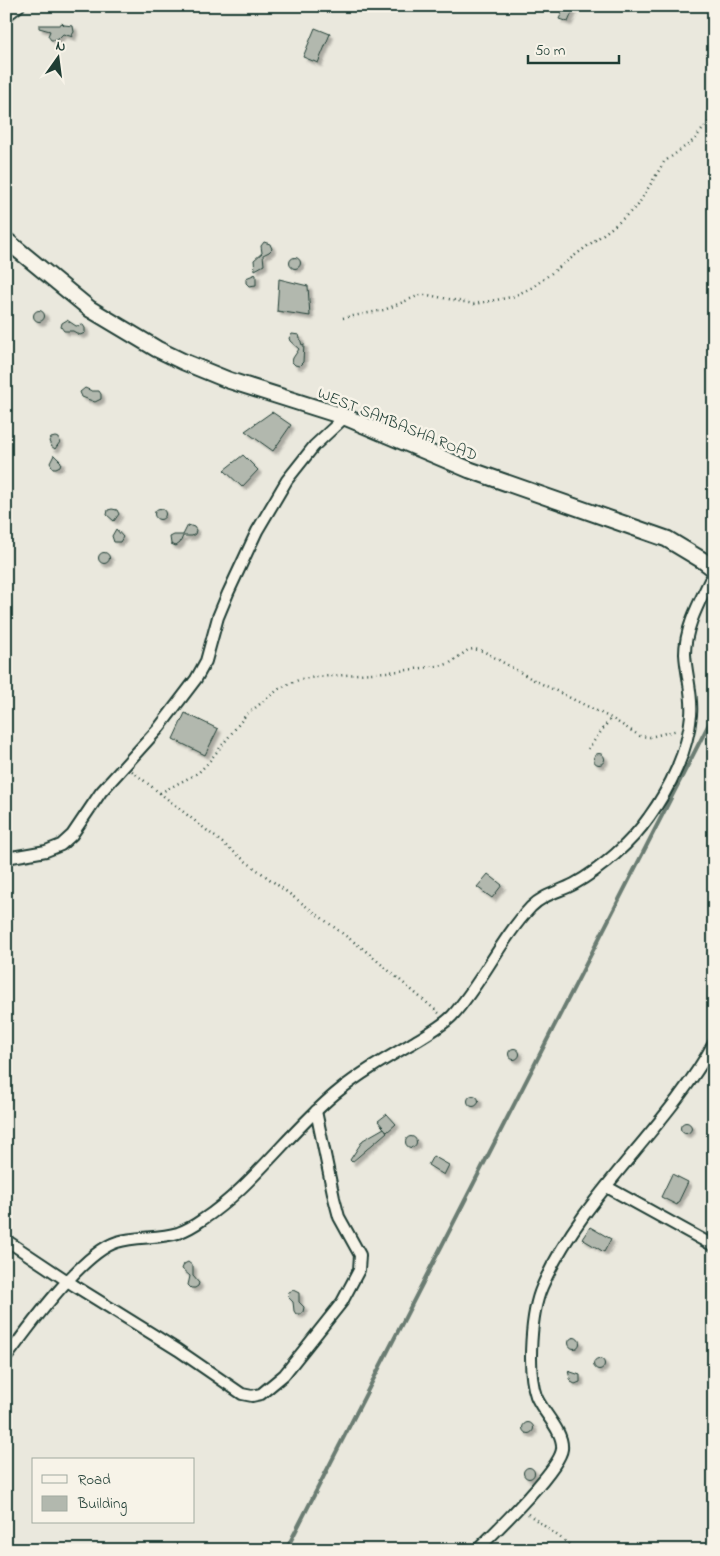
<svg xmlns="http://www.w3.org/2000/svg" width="720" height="1556" font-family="'Indie Flower',sans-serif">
  <defs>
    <filter id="shadow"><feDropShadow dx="3.5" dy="3.5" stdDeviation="1" flood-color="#0004"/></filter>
  </defs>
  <rect width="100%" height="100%" fill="#eae8dd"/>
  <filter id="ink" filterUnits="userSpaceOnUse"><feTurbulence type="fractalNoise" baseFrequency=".02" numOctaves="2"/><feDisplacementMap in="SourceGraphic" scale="10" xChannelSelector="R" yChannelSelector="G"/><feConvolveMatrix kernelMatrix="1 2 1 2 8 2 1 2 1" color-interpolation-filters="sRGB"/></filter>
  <g filter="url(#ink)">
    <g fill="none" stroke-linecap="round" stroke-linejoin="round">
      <path stroke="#6a7c72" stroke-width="4" d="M286 1550 714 714"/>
    </g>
    <g fill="#b2b8ae" stroke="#1f3d34" filter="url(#shadow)">
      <path d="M565 6H575L568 22 559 19Z"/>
      <path d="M62 23 64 25 73 26 74 32 72 35 73 37 63 34 57 40H51L48 36 50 31 39 28V25H59Z"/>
      <path d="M315 28 330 34 318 63 303 57Z"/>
      <path d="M264 242 270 244 272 249 269 252 263 255 264 265 255 270 254 260 262 253 261 246Z"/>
      <circle cx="295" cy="263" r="5.5"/>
      <path d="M256 274V285L249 286 246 283V278Z"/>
      <path d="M279 279 308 286 310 316 277 311Z"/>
      <circle cx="39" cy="316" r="5.5"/>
      <path d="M67 320 76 326 83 325 85 328V333L80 335 73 331H64L61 327 62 323Z"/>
      <path d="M292 334 299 335 302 345 304 344 303 362 299 366 295 365 292 362 293 358 299 349 290 341 289 338Z"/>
      <path d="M85 388 92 391H99L101 394V399L95 402 82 397 80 392Z"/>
      <path d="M272 412 291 425 273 451 245 431Z"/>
      <path d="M55 437 59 438 60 442 55 449 51 446 49 441 51 438Z"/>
      <path d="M54 455 61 462 60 466 56 468H53L50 463Z"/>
      <path d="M243 455 258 470 242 487 224 470Z"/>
      <circle cx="160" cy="514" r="5.5"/>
      <path d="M112 509 117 510 119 514 114 521 107 515 108 510Z"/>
      <path d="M188 525 194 527 196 530 195 534 192 536H183L180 543 176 546 171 544 170 537 174 535H183Z"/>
      <path d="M116 529 123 537 120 542H114L112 536Z"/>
      <circle cx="104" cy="558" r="5.5"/>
      <path d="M185 713 218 729 205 755 173 739Z"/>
      <circle cx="599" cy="759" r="5.5"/>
      <path d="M488 874 502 885 492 898 477 887Z"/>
      <circle cx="514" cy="1054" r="5.5"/>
      <circle cx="473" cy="1101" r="5.5"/>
      <path d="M387 1114 396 1124 387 1132 378 1121Z"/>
      <circle cx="686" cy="1128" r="5.5"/>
      <path d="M384 1128 387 1132 352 1162 350 1160 363 1140Z"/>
      <circle cx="411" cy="1142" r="5.5"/>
      <path d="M433 1156 449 1165 444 1175 428 1165Z"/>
      <path d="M672 1174 688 1182 677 1205 661 1197Z"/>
      <path d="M590 1227 611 1239 604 1252 582 1239Z"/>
      <path d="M188 1262 193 1266V1276L199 1283 198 1286 195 1288H191L188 1285 190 1276 182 1269 184 1264Z"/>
      <path d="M293 1290 299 1293V1302L304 1307 303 1312 300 1314H296L294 1311 293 1302 288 1297 289 1292Z"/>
      <circle cx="574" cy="1343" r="5.5"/>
      <circle cx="599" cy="1364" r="5.5"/>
      <path d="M568 1371 580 1375V1382L575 1384 571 1382Z"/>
      <circle cx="528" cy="1428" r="5.5"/>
      <circle cx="529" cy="1473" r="5.5"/>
    </g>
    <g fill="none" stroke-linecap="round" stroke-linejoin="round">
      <defs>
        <g id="street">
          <path d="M6 16 19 6"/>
          <path d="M6 858 46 851 61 845 72 835 101 792 158 729 196 679 206 661 218 617 228 593 257 531 287 480 314 446 345 417"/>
          <path d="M607 1187 714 1246"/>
          <path d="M6 1240 75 1286 178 1350 242 1394 252 1396 261 1394 284 1375 342 1302 359 1270 360 1255 339 1217 334 1198 316 1111"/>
          <path d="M6 1358C28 1328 83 1252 117 1242 136 1236 158 1239 178 1233 186 1230 195 1225 202 1220 251 1188 290 1131 336 1093 359 1074 385 1059 411 1044 424 1036 441 1027 452 1016 482 983 500 940 531 907 544 894 559 892 574 884 601 869 632 842 649 817 670 788 688 751 691 715 693 694 686 674 685 654 685 628 699 603 710 580L714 579"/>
          <path d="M477 1550C494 1533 560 1469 562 1449 564 1431 542 1412 536 1396 527 1370 531 1312 542 1287 582 1195 666 1130 714 1043"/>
        </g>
        <path id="secondary" d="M6 240 90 309 157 349 184 362 228 380 345 417 470 470 667 539 702 560 714 569"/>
      </defs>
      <use href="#street" stroke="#1f3d34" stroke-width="14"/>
      <use href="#secondary" stroke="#1f3d34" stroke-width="19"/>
      <g stroke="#1f3d34" stroke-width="2.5" stroke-dasharray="1 4" stroke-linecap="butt">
        <path d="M343 318 384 310 420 295H428L474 304 512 297 533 287 618 223 638 205 664 162 694 140 714 115"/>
        <path d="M588 749 611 718"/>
        <path d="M132 771 244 860 362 948 440 1014"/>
        <path d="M160 793 198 773 208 763 246 715 279 689 291 683 301 679 317 677 400 671 444 665 450 663 468 650 474 649 483 651 532 679 611 718 640 736 650 737 678 730"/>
        <path d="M528 1514 577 1550"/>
      </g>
      <use href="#street" stroke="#f7f3e8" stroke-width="10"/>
      <use href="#secondary" stroke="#f7f3e8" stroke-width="15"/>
    </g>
  </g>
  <g text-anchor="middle" stroke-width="5" stroke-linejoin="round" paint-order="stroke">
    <g font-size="16" fill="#1f3d34" stroke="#f7f3e8">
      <text transform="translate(398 423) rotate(22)" y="6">WEST SAMBASHA ROAD</text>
    </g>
  </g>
  <rect width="720" height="1556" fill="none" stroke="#f7f3e8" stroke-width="25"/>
  <rect x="12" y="12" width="695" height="1531" fill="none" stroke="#1f3d34" stroke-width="2" filter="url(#ink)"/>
  <rect x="32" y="1458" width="162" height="65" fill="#f7f3e8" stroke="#a1aaa0"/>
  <rect x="42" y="1475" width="25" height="8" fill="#f7f3e8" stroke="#a1aaa0"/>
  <text x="78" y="1484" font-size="15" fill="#1f3d34">Road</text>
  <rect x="42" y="1496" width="25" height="15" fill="#b2b8ae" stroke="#a1aaa0"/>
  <text x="78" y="1508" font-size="15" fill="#1f3d34">Building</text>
  <g transform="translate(58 58) rotate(14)" stroke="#f7f3e8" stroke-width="4" paint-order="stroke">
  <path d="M0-4L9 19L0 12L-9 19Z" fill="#1f3d34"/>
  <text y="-8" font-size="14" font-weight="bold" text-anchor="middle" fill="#1f3d34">N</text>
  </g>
  <path d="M528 55v8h91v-8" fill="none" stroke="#1f3d34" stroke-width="2.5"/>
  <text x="535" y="55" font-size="15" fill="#1f3d34" stroke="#f7f3e8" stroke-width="4" paint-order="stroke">50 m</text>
</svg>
